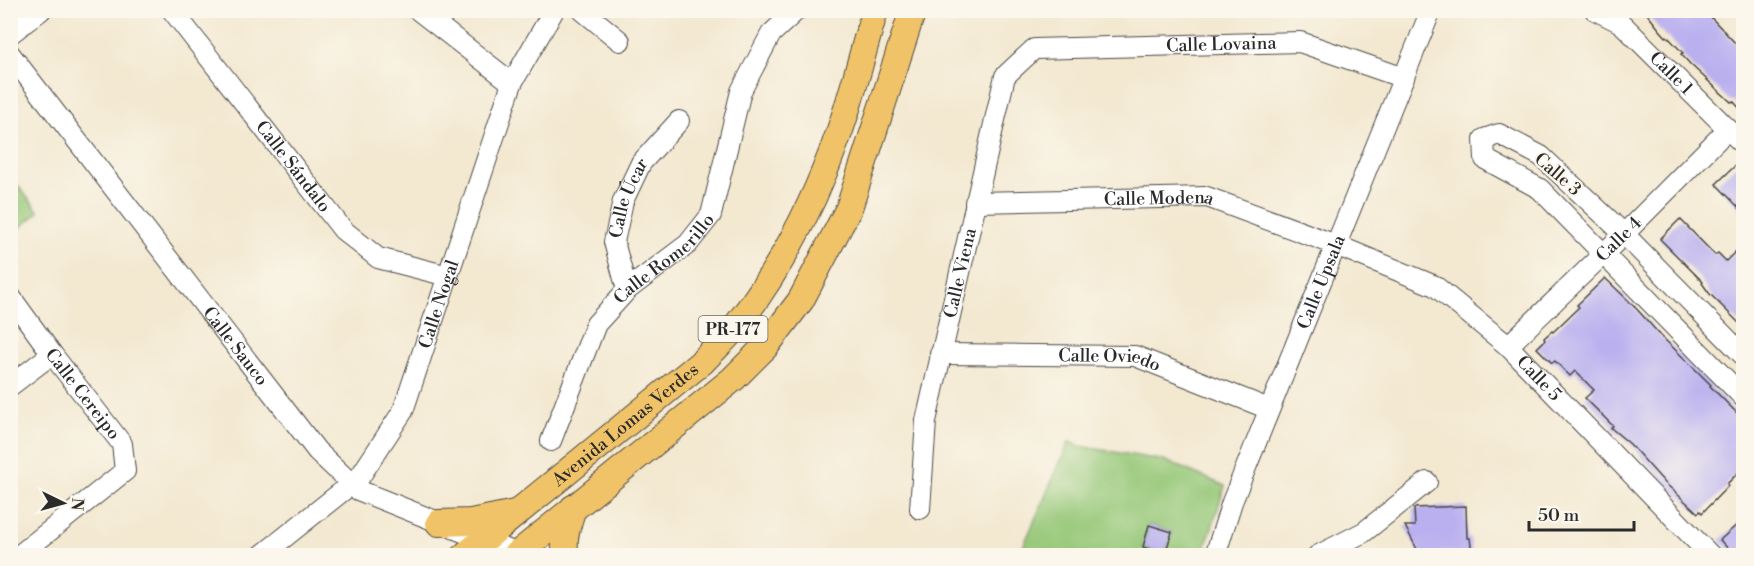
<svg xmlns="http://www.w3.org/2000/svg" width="1754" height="566" font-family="'Libre Bodoni',serif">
  <rect width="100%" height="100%" fill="#fbf7ec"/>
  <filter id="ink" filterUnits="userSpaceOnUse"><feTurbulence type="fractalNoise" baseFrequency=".0167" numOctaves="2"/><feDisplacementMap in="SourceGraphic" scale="12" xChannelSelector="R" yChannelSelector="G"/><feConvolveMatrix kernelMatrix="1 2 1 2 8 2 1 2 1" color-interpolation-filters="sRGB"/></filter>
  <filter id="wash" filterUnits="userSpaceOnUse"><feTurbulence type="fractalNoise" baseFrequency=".008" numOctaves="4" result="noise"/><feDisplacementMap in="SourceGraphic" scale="24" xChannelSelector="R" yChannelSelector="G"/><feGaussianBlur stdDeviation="1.35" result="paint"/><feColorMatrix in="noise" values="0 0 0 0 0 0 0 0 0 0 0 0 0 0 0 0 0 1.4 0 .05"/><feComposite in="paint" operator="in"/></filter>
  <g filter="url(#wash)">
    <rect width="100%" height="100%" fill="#f3e8d0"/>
    <g fill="#95c777" stroke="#607951" stroke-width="1.5" fill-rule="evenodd">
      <path d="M10 176 39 212 11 235H10Z"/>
      <path d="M1069 442 1080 446 1166 461 1225 486 1203 555 1019 556ZM1149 525 1172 532 1165 554 1143 547Z"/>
    </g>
    <g id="blocks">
      <g fill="#bab0ef">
        <path d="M1644 10H1704L1738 46 1743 40V112L1733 101 1731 102 1690 64 1681 54 1683 53 1667 36 1666 37 1659 29Z"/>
        <path d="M1736 165 1743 173V212L1716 184Z"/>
        <path d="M1680 219 1715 255 1718 253 1726 261 1743 244V327L1709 293 1702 283 1703 282 1660 239Z"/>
        <path d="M1605 278 1634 306 1661 336 1694 368 1711 385 1710 386 1743 419V468L1727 484 1728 486 1702 513 1700 511 1698 513 1665 483 1630 444 1611 428 1613 426 1585 398 1594 390 1575 371 1570 376 1555 361 1552 363 1537 348 1545 340 1544 338 1552 331 1553 332 1579 307 1577 305Z"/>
        <path d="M1466 506 1467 538H1470L1472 555H1420L1405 526H1415L1414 508Z"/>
        <path d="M1739 523 1743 529V550L1738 555H1734L1720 540Z"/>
        <path d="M1149 525 1172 532 1165 554 1143 547Z"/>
      </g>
    </g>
  </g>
  <g filter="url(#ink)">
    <use href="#blocks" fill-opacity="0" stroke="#494744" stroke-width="1.5"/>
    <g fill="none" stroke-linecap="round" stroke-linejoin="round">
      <defs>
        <g id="minor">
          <path id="s1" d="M172 10 343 230 378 258 448 276"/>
          <path d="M418 10 512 83"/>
          <path d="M582 10 620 41"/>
          <path id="s2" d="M1595 10 1621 23 1744 145"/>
          <path d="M10 34 41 10"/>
          <path id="s3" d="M10 54 317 451 358 490 523 556"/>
          <path id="s4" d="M975 202 1207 197 1336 245 1435 286 1508 346 1711 556"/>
          <path id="s5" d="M627 290 614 242 623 201 641 163 679 121"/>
          <path id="s6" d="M10 296 52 354 122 444 125 471 18 556"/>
          <path id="s7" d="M1508 346 1624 234 1728 129"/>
          <path id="s8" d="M940 354 1135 356 1269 409"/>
          <path d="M1744 356 1624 234 1541 156 1499 134 1484 139 1485 159 1540 189 1744 398"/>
          <path d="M10 386 52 354"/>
          <path id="s9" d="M551 441 596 324 627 290 688 244 711 215 741 91 771 34 797 10"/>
          <path id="s10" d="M920 509 926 421 1005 76 1034 49 1300 42 1404 78"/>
          <path id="s11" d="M261 556 359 478 403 411 512 83 554 10"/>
          <path id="s12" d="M1215 556 1232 502 1431 10"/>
          <path d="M1317 556 1364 532 1427 482"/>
        </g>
        <g id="major">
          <path d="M439 523 471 522 515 513"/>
          <path id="s13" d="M464 556 702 362C713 350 727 338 737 325 781 268 815 202 839 133 853 93 863 51 875 10"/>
          <path d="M515 556 733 379 766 346 801 300 849 208 913 10"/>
          <path d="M566 556C562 539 568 524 573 508"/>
        </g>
      </defs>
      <use href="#minor" stroke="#494744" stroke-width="22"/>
      <use href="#major" stroke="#494744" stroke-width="28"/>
      <use href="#minor" stroke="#fff" stroke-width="20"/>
      <use href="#major" stroke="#f1c369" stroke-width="26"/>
    </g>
  </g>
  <g text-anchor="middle" stroke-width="4.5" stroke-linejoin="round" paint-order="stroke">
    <rect fill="#fbf7ec" stroke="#696865" stroke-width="1.5" x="698.5" y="316" width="69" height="26" rx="4.5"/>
    <g font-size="16" font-weight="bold" fill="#2b2b2b">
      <text x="733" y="335">PR-177</text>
    </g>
    <g font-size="18" fill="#2b2b2b" stroke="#fbf7ec">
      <text dy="6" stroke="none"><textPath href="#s10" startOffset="669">Calle Lovaina</textPath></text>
      <text dy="6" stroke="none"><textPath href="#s2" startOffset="100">Calle 1</textPath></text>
      <text dy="6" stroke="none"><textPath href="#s1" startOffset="198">Calle Sándalo</textPath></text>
      <text transform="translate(1558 174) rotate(41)" y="6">Calle 3</text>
      <text dy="6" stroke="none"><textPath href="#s5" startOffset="96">Calle Úcar</textPath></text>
      <text dy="6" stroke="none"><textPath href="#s4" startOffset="184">Calle Modena</textPath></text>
      <text dy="6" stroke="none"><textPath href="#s7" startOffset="154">Calle 4</textPath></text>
      <text dy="6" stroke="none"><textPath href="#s9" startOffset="220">Calle Romerillo</textPath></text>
      <text dy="6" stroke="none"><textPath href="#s10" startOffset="240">Calle Viena</textPath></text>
      <text dy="6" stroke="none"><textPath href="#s12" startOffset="294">Calle Upsala</textPath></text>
      <text dy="6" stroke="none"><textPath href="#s11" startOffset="318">Calle Nogal</textPath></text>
      <text dy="6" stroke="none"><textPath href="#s3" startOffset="369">Calle Sauco</textPath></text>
      <text dy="6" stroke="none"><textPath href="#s8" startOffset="170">Calle Oviedo</textPath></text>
      <text dy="6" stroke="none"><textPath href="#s4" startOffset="616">Calle 5</textPath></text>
      <text dy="6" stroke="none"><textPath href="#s6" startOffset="122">Calle Cereipo</textPath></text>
      <text dy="6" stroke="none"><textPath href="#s13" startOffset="208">Avenida Lomas Verdes</textPath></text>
    </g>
  </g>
  <rect width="1754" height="566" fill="none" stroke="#fbf7ec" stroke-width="36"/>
  <g transform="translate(63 503) rotate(95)" stroke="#fbf7ec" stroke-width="4.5" paint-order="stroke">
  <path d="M0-4.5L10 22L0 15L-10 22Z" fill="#2b2b2b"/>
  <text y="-9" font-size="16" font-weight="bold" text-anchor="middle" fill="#2b2b2b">N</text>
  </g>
  <path d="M1529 521v9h105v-9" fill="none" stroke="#2b2b2b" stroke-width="3"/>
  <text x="1538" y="521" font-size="18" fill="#2b2b2b" stroke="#fbf7ec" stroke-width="4.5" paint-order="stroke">50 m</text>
</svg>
